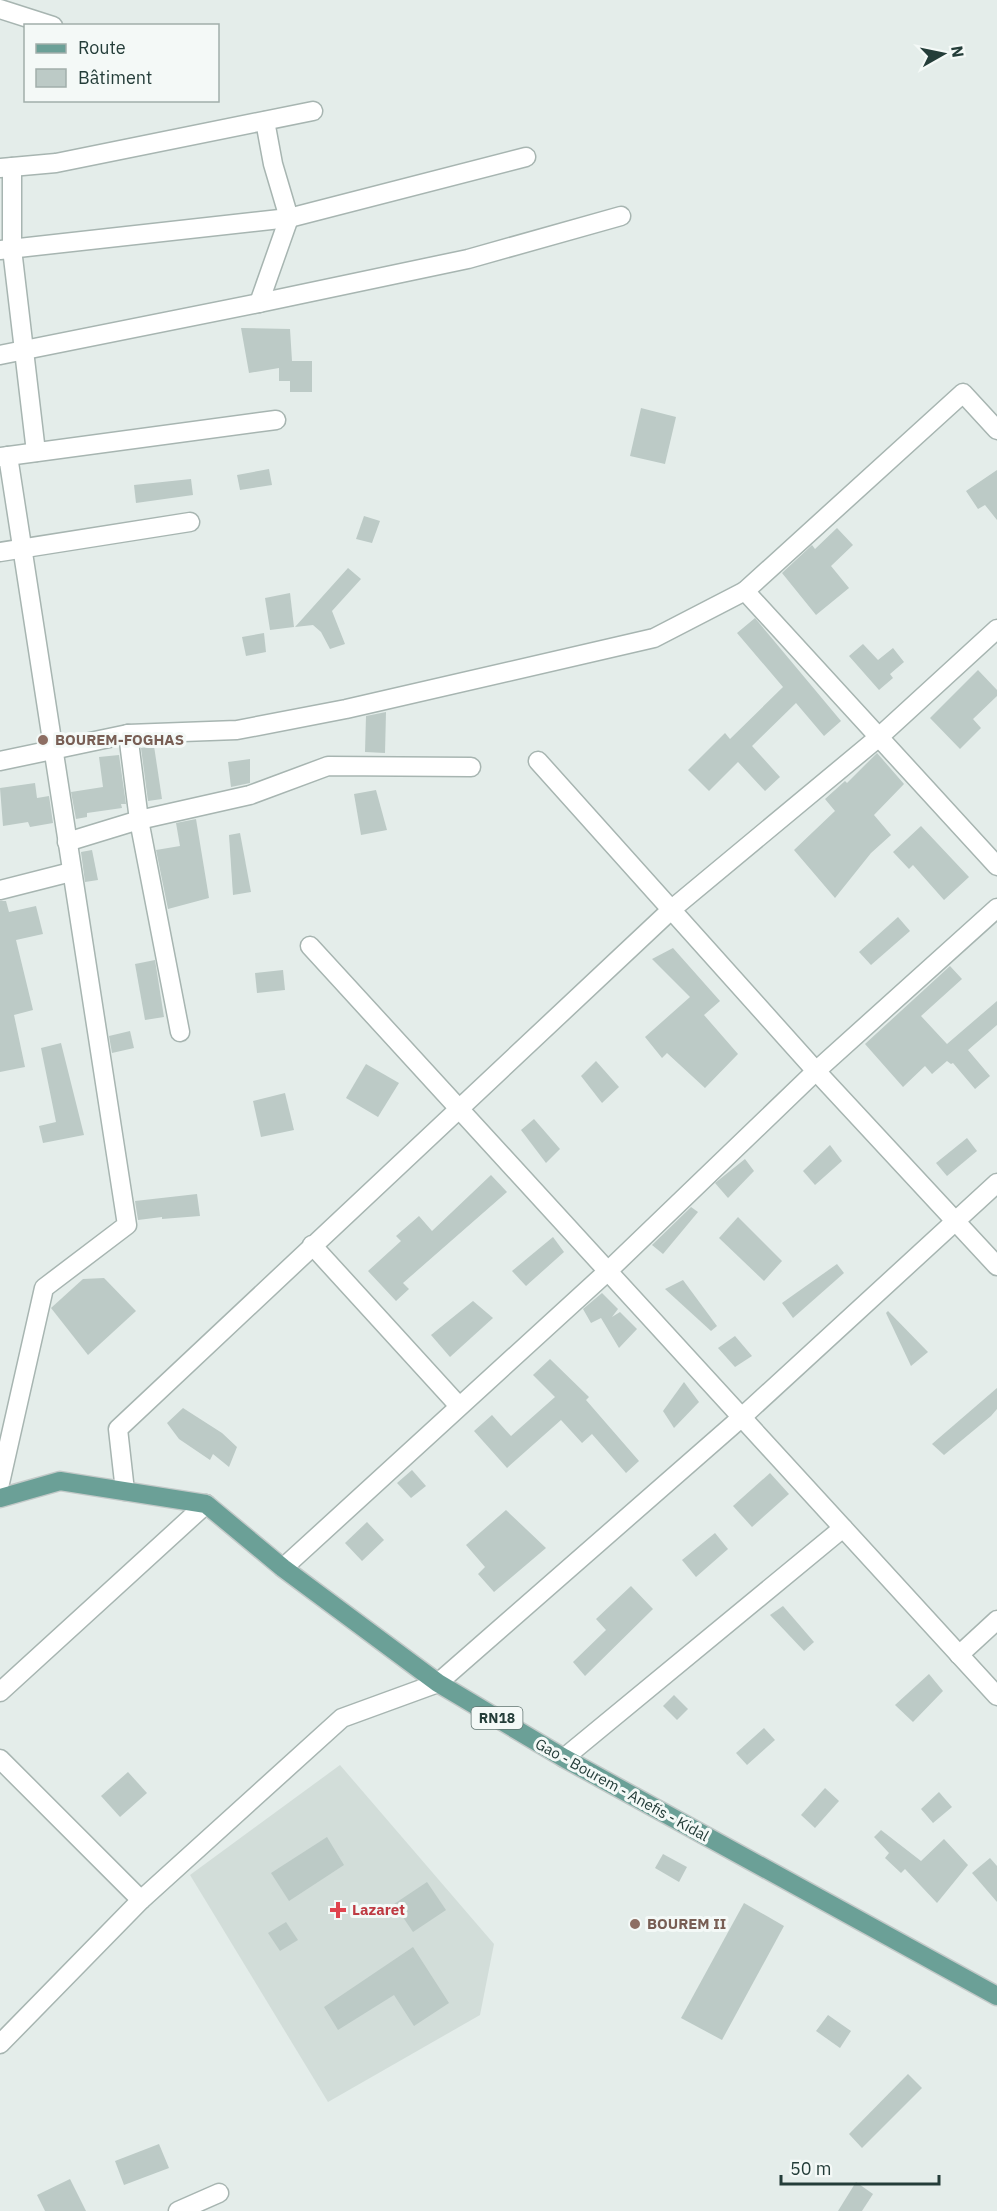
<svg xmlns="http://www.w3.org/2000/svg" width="997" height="2211" font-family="'IBM Plex Sans',sans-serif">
  <rect width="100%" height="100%" fill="#e4edea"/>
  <path fill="#d2ddd9" d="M340 1765 494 1944 480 2015 328 2102 190 1875Z"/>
  <g fill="#bccac6">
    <path d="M241 328 290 329 292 361H312V392H290V381H279V368L249 373Z"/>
    <path d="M641 408 676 417 665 464 630 456Z"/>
    <path d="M269 469 272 485 240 490 237 475Z"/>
    <path d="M997 470V520L985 505 978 509 966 491Z"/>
    <path d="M191 479 193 495 136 503 134 485Z"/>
    <path d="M364 516 380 521 372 543 356 539Z"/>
    <path d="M837 528 853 545 831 566 849 588 816 615 782 573 812 545 815 549Z"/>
    <path d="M348 568 361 579 332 611 345 644 330 649 321 632 313 625 295 627Z"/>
    <path d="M290 593 294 627 270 630 265 598Z"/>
    <path d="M755 618 841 721 824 736 796 703 752 746 780 777 765 791 738 762 709 791 688 770 725 733 730 739 783 687 737 633Z"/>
    <path d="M264 633 266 652 246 656 242 637Z"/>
    <path d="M863 644 878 660 893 648 904 662 890 674 893 678 879 690 849 656Z"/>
    <path d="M978 670 997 690V696L973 719 981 728 960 749 930 718Z"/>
    <path d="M386 712 385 753 365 752 366 716Z"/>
    <path d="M154 746 162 799 148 801 141 748Z"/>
    <path d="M877 753 904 784 874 815 891 835 871 853 835 898 794 850 835 811 825 799 845 781 847 783Z"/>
    <path d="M119 755 126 804H121L122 808 87 813V817L76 819 71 792 103 787 99 757Z"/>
    <path d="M250 759V783L231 787 228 762Z"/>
    <path d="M35 783 37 798 49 796 53 823 30 827 28 822 3 826 0 788Z"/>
    <path d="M376 790 387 830 361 835 354 794Z"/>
    <path d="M196 819 209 898 168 909 156 850 180 846 176 823Z"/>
    <path d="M921 826 969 877 944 900 913 865 909 869 893 852Z"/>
    <path d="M240 833 251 892 233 895 229 835Z"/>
    <path d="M92 850 98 880 85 882 81 852Z"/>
    <path d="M0 901H6L9 912 36 906 43 934 16 940 33 1010 14 1015 25 1067 0 1072Z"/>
    <path d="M898 917 910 931 871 965 859 952Z"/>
    <path d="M673 948 720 1001 704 1015 738 1054 705 1088 667 1053 662 1058 645 1037 690 997 652 959Z"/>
    <path d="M155 960 164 1017 145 1020 135 964Z"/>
    <path d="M950 966 962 979 921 1016 947 1044 997 1001V1025L968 1050 990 1076 975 1089 953 1063 951 1064 947 1061 932 1074 925 1066 903 1087 865 1044Z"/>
    <path d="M283 970 285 990 257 993 255 973Z"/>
    <path d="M130 1031 134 1048 112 1053 109 1036Z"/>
    <path d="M61 1043 84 1135 43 1143 39 1126 56 1122 41 1048Z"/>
    <path d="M596 1061 619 1087 602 1103 581 1076Z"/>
    <path d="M366 1064 399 1083 378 1117 346 1098Z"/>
    <path d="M285 1093 294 1130 261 1137 253 1101Z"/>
    <path d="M534 1119 560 1149 546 1163 521 1130Z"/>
    <path d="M967 1138 977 1151 947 1176 936 1163Z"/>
    <path d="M830 1145 842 1161 815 1185 803 1171Z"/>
    <path d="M745 1159 754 1171 728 1198 715 1183Z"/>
    <path d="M491 1175 507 1192 403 1283 409 1289 396 1301 368 1271 401 1241 396 1236 419 1216 432 1231Z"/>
    <path d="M197 1194 200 1216 162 1219V1217L138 1220 135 1201Z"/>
    <path d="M691 1207 698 1212 663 1254 652 1245Z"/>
    <path d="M738 1217 782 1261 764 1281 719 1238Z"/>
    <path d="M553 1237 564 1252 526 1286 512 1271Z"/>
    <path d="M837 1264 844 1273 793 1318 782 1303Z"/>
    <path d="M104 1278 136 1311 88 1355 51 1308 83 1279Z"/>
    <path d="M683 1280 717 1326 711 1331 665 1289Z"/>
    <path d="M602 1293 618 1309 612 1317 620 1312 637 1329 619 1348 601 1318 591 1323 583 1309Z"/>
    <path d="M473 1301 493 1318 450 1357 431 1335Z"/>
    <path d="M888 1311 928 1352 911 1366 886 1313Z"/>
    <path d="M735 1336 752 1356 735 1367 718 1348Z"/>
    <path d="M550 1359 589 1397 586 1400 639 1461 626 1473 592 1434 582 1443 561 1420 507 1468 474 1431 492 1415 511 1436 555 1397 533 1375Z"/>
    <path d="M684 1382 699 1402 674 1428 663 1411Z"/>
    <path d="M997 1388V1409L991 1416 944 1455 932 1444Z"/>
    <path d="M183 1408 222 1433 237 1447 229 1467 213 1454 210 1460 179 1439 167 1423Z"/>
    <path d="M412 1470 426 1486 411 1498 397 1483Z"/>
    <path d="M770 1473 789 1494 752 1527 733 1506Z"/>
    <path d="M506 1510 546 1548 494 1592 478 1574 485 1567 466 1545Z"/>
    <path d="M367 1522 384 1540 362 1561 345 1543Z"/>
    <path d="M715 1533 728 1549 696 1577 682 1560Z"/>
    <path d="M631 1586 653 1609 585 1676 573 1662 606 1630 596 1619Z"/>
    <path d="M783 1606 814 1642 804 1651 770 1615Z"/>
    <path d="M929 1674 943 1691 913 1722 895 1705Z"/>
    <path d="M674 1695 688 1709 677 1720 663 1706Z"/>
    <path d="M764 1728 775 1740 747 1765 736 1753Z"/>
    <path d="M128 1772 147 1793 120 1817 101 1796Z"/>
    <path d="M825 1788 839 1801 815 1828 801 1815Z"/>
    <path d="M939 1792 952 1807 933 1823 921 1809Z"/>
    <path d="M881 1830 921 1861 944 1839 968 1865 937 1903 905 1869 901 1873 885 1858 889 1853 874 1837Z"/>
    <path d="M327 1837 344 1865 289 1901 271 1873Z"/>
    <path d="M663 1854 687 1867 679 1882 655 1868Z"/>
    <path d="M990 1858 997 1866V1902L972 1873Z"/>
    <path d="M427 1882 446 1910 413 1932 394 1904Z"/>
    <path d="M744 1903 784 1926 722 2040 681 2018Z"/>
    <path d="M286 1922 298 1940 280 1951 268 1933Z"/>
    <path d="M413 1947 449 2003 414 2026 394 1995 338 2030 324 2007Z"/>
    <path d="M828 2015 851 2031 840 2048 816 2031Z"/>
    <path d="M908 2074 922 2088 862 2148 849 2134Z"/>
    <path d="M159 2144 169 2168 124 2185 115 2161Z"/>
    <path d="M70 2179 86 2211H45L37 2195Z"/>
    <path d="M856 2182 873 2194 862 2211H838Z"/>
  </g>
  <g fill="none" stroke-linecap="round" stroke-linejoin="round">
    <defs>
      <g id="minor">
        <path d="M0 9 53 26"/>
        <path d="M265 121 273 164 289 218 259 303 468 259 621 216"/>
        <path d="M12 167V249L36 452"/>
        <path d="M0 168 56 163 313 111"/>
        <path d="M0 250 289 218 526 157"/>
        <path d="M0 355 259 303"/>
        <path d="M0 457 276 420"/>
        <path d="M0 552 190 522"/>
        <path d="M745 591 963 393 997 430"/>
        <path d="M128 734 139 820 180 1032"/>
        <path d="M0 761 128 734 237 730 346 709 654 638 745 591 997 866"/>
        <path d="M538 761 816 1071 997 1266"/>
        <path d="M67 842 139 820 250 795 328 766 471 767"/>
        <path d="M0 890 71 872"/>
        <path d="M310 946 997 1696"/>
        <path d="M312 1245 459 1406"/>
        <path d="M0 1483 44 1288 127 1225 8 456"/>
        <path d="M125 1491 118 1429 672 909 879 737 997 629"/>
        <path d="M283 1568 608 1271 816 1071 997 908"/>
        <path d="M959 1655 997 1620"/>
        <path d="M0 1692 206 1504"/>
        <path d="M564 1758 843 1528"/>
        <path d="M0 1759 141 1900"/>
        <path d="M0 2044 141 1900 342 1718 438 1683 742 1417 997 1183"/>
        <path d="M178 2211 219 2193"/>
      </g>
      <path id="primary" d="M0 1498 60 1481 206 1504 283 1568 438 1683 564 1758 997 1996"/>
    </defs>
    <use href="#minor" stroke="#a7b5b1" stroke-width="21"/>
    <use href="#primary" stroke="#c2c9c8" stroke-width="21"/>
    <use href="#minor" stroke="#fff" stroke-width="18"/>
    <use href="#primary" stroke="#6ba097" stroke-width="18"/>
  </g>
  <g fill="#8d6e63" stroke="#f4f9f7" stroke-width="2">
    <circle cx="43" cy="740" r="6"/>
    <circle cx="635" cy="1924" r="6"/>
  </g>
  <path fill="#e0444e" stroke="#f4f9f7" stroke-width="2" d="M335 1901h6v6h6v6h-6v6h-6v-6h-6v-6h6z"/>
  <g text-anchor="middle" stroke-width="6" stroke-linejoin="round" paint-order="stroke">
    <rect fill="#f4f9f7" stroke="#627572" stroke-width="1.5" x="471.5" y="1707" width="51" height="22" rx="4.5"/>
    <g font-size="14" font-weight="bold" fill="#243d39">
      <text x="497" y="1723">RN18</text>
    </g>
    <g font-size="15" font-weight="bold" fill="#785e54" stroke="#f4f9f7" text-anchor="start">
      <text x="55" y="745">BOUREM-FOGHAS</text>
      <text x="647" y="1929">BOUREM II</text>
    </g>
    <g font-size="15" fill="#243d39" stroke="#f4f9f7">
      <text transform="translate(622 1790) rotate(29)" y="5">Gao - Bourem - Anefis - Kidal</text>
    </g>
    <g font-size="15" font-weight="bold" fill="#be3a42" stroke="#f4f9f7" text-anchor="start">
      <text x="352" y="1915">Lazaret</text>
    </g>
  </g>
  <rect x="24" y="24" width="195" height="78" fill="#f4f9f7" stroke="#a1aeab" stroke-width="1.5"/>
  <rect x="36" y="44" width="30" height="9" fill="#6ba097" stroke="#a1aeab" stroke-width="1.5"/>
  <text x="78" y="54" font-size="18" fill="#243d39">Route</text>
  <rect x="36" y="69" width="30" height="18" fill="#bccac6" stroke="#a1aeab" stroke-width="1.5"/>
  <text x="78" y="84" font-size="18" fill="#243d39">Bâtiment</text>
  <g transform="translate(943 54) rotate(81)" stroke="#f4f9f7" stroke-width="4.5" paint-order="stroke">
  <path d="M0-4.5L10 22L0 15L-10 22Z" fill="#243d39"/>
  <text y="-9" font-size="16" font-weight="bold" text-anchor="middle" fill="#243d39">N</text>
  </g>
  <path d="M781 2175v9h158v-9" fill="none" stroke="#243d39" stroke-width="3"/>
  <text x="790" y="2175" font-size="18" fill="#243d39" stroke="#f4f9f7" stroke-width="4.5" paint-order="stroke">50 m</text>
</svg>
